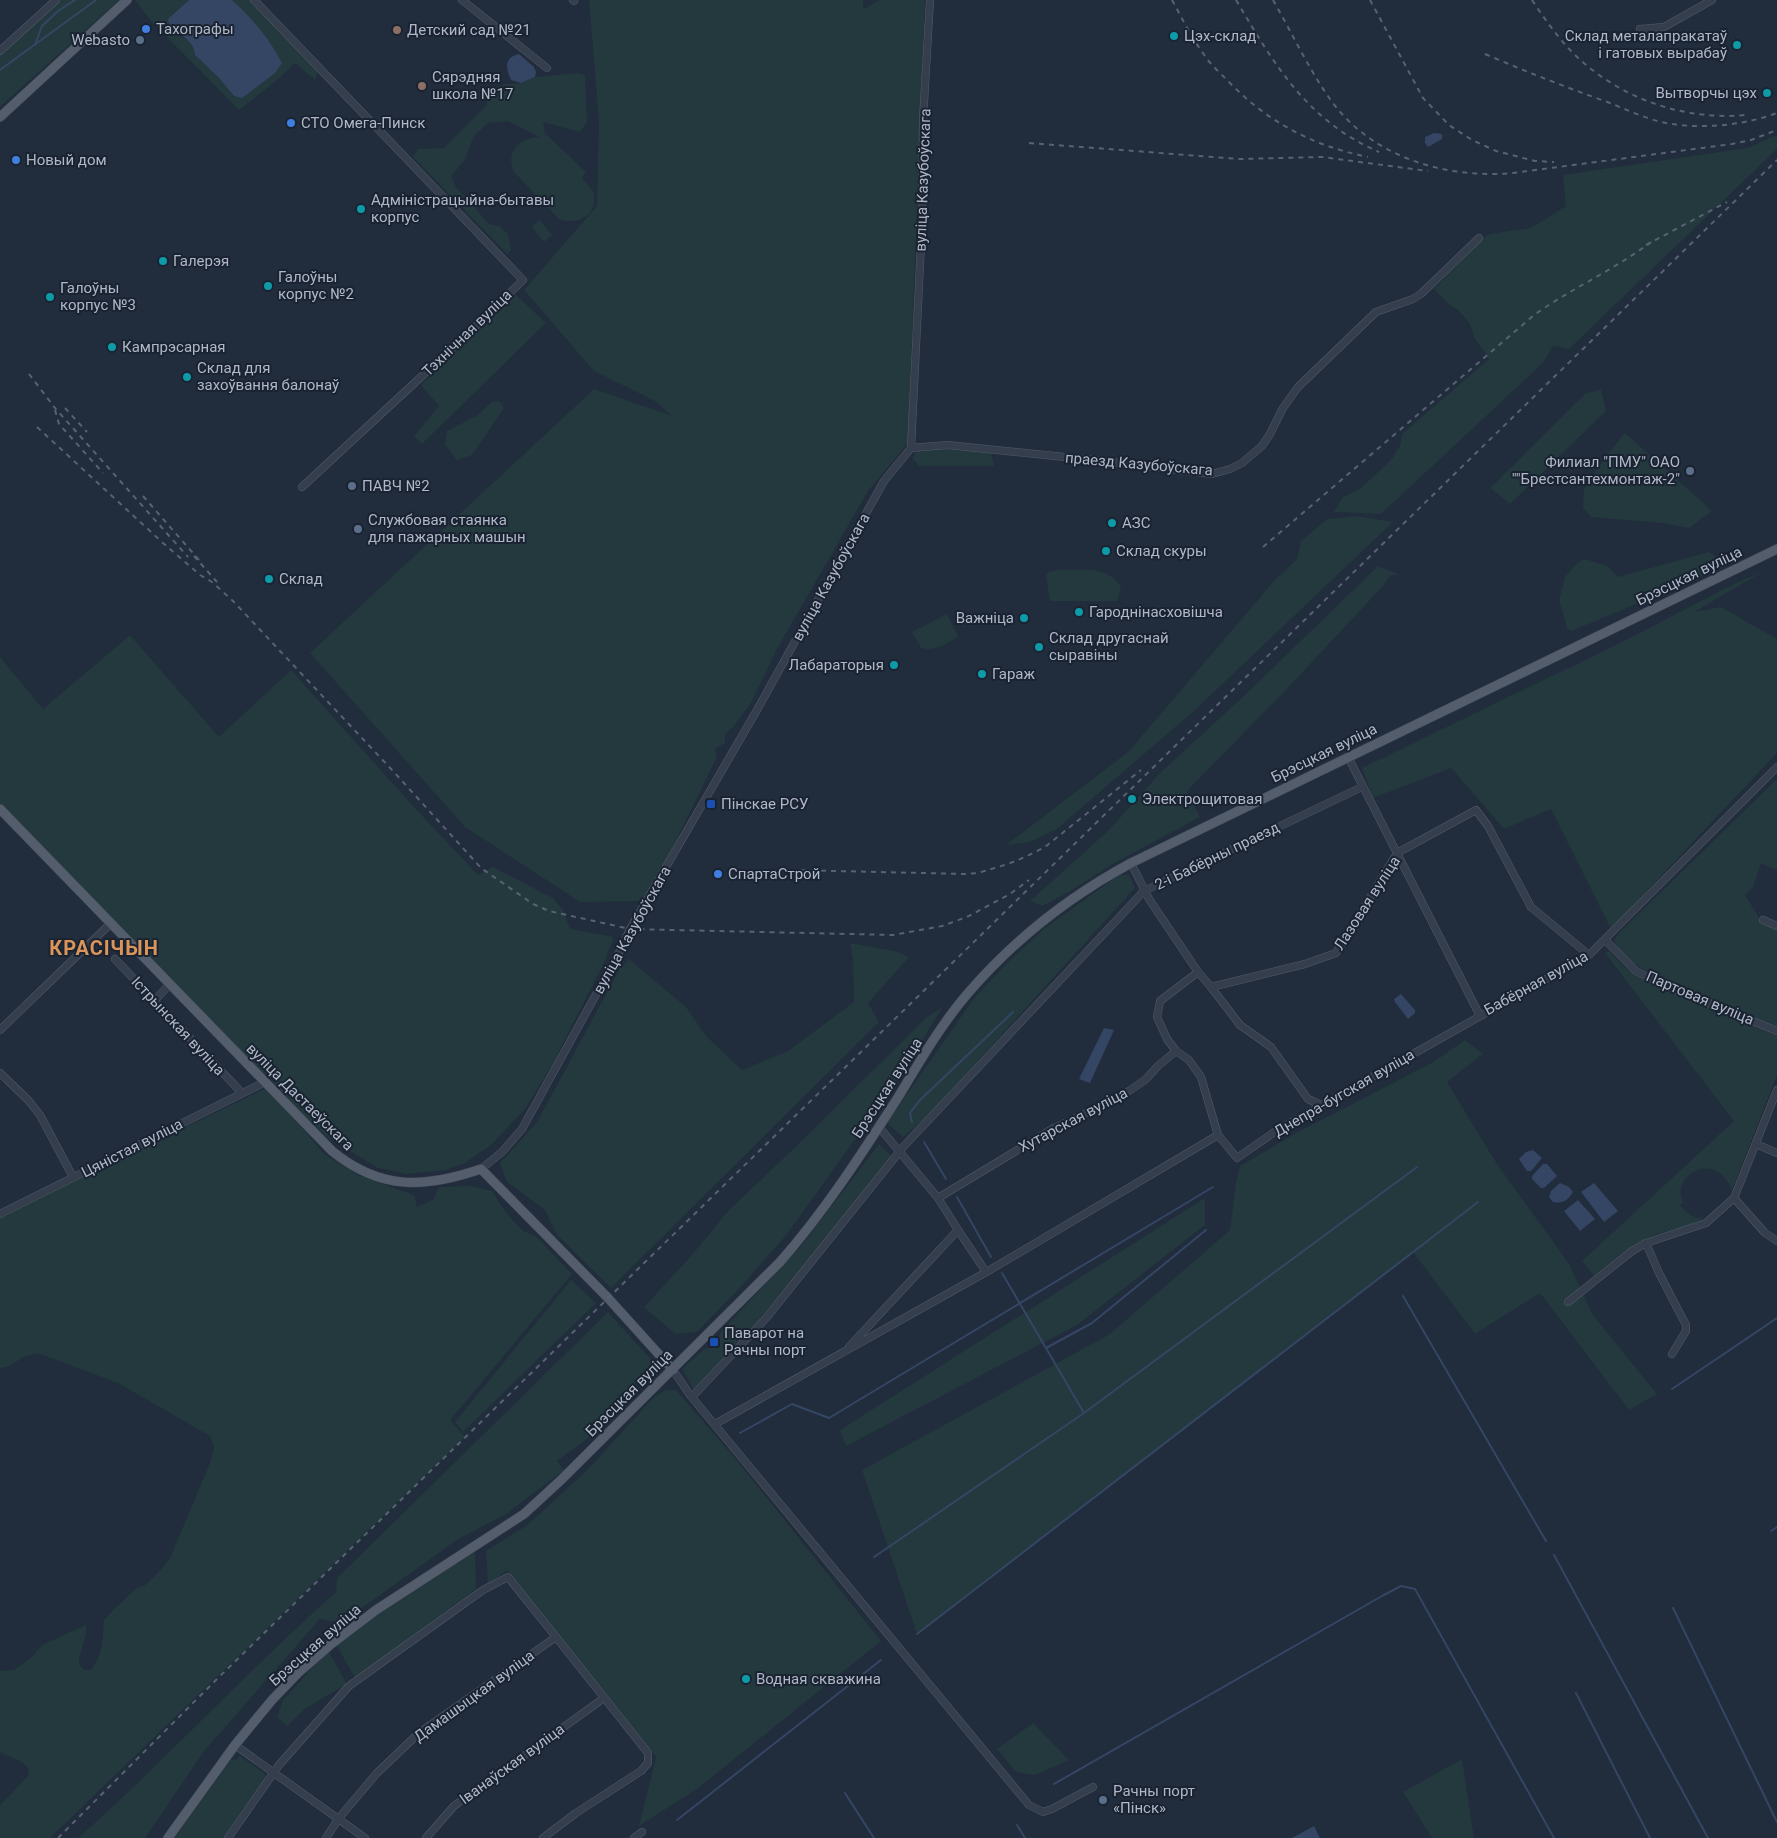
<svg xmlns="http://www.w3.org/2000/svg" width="1777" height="1838" font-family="Roboto,sans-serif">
  <rect width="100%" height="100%" fill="#212c3c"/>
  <g fill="#23393d">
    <path d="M50 0H119L0 107V52Z"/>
    <path d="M135 0H189L169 18C171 22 174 29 177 33 186 42 194 37 195 55L219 78 234 96 282 63C270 39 252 18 232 0H249L315 68 318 72 315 80 295 63 275 82 239 110 151 21Z"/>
    <path d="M589 0H863V9L880 0H925L908 443 868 491 777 649 751 703 733 727 725 734V743L715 749 717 757 670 853 642 901 580 902 465 827 310 653 594 389 672 416 655 401 594 371 524 290 597 206 599 121Z"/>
    <path d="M578 73 585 75 587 122 580 132 543 122 545 133 586 172 582 178C586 183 592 188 594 194 598 216 576 226 559 219L513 171C506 150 521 138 539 137L508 121 488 123 474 136 464 161 451 176 456 187 489 224 499 226 508 234 511 250 507 254 413 157 418 149 444 148 486 106 491 89 505 84 521 83 535 77Z"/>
    <path d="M1777 135V149L1569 349 1553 346 1543 363 1381 514 1334 512 1343 497 1360 489 1392 459 1400 446 1402 434 1489 359 1474 337 1470 324 1459 311 1446 302 1434 289 1481 240 1489 234 1531 228 1566 206 1563 175 1747 148Z"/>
    <path d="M540 220 552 235 544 242 532 227Z"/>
    <path d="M516 295 546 323 422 444 414 436 439 406 421 385Z"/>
    <path d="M1601 389 1606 411 1510 504 1490 488 1585 394Z"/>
    <path d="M499 401 504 408 472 455 457 460 445 445 447 431 478 415 492 402Z"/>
    <path d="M1625 433 1712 511 1689 528 1661 523 1592 517 1583 508 1584 489 1603 460Z"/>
    <path d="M932 448 991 453 994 466H919L912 458 917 451Z"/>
    <path d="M1357 516 1393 522 1195 710 1057 829 1030 842 1006 845 1128 752 1275 580 1297 559 1301 541 1327 519Z"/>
    <path d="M1709 552 1728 565 1572 631 1567 628 1559 600 1565 577 1578 562 1585 559 1607 566 1618 577Z"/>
    <path d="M1378 566 1400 575H1391L1383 586 1283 693 1187 791 1200 817 1111 865 1069 892 1042 906 1030 901 1109 830 1161 772 1247 693Z"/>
    <path d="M1057 570C1079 570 1109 565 1121 587L1117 601H1050L1046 575 1049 572Z"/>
    <path d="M1764 571 1694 612 1721 607 1777 639V753L1611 929 1551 809 1504 829 1451 768 1373 798 1362 768 1614 646 1736 583Z"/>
    <path d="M947 614 958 636C948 644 933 652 921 648L912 632Z"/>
    <path d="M130 635 219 737 291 670 413 806 478 875 493 867 553 898 563 910 570 929 614 937 603 965 552 1065 525 1109 491 1145 465 1163 446 1170 406 1174 378 1168 328 1138 295 1107 274 1083 278 1073 274 1071 268 1074 261 1073 0 803V657L43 709Z"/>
    <path d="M1777 779V870L1761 863 1753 887 1745 895 1761 921 1777 929V1028L1647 971C1636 965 1618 953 1614 940L1620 932Z"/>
    <path d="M1119 875H1129L1135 888 924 1120 903 1137 887 1123 974 998 1008 962 1045 928Z"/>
    <path d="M850 943 895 951 909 957 868 1003 879 1022 611 1288 557 1235 545 1210 507 1182 500 1163 537 1122 619 970 629 959 686 1007 707 1037 742 1070 788 1051 854 1002 853 959Z"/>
    <path d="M1609 951 1623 966 1641 978 1777 1036V1075L1732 1190C1715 1148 1670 1176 1683 1202L1680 1205C1687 1213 1693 1220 1704 1217 1683 1231 1665 1229 1645 1239 1626 1248 1610 1263 1594 1276L1582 1261 1734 1121 1605 953Z"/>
    <path d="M943 1007 892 1088 784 1238 737 1291 697 1332 675 1334 644 1307 692 1255 729 1210 788 1154 927 1017Z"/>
    <path d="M1465 1040 1483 1054 1447 1082 1495 1161 1569 1264 1593 1315 1657 1394 1629 1410 1540 1293 1475 1334 1413 1252 917 1634 862 1470 1110 1334 1230 1230 1236 1183 1240 1166 1296 1133 1432 1063Z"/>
    <path d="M264 1089 290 1113 324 1154 358 1175 414 1195 417 1207 434 1199 439 1187 471 1186 492 1191 508 1215 523 1231 536 1236 572 1274 450 1420 465 1437 50 1838H0V1805L28 1776 29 1769 23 1763 0 1752V1671L14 1670 32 1657 42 1645 86 1625C88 1638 79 1650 79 1664L84 1670H91L98 1659 102 1646 104 1620 114 1609 138 1587 144 1586 160 1571 170 1558 210 1463 214 1447 210 1436 118 1383 37 1353 24 1357 7 1367 0 1368V1217Z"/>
    <path d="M879 1144 892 1157 797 1277 694 1390 682 1369 704 1349 713 1347 718 1340 720 1333 802 1245Z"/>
    <path d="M1205 1198V1225L1077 1325 846 1446 840 1430Z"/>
    <path d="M571 1280 596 1303 463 1432 455 1422Z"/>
    <path d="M608 1312 656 1365 613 1407 591 1436 557 1461 564 1470 505 1515 458 1539 341 1623 320 1619 205 1750 145 1838H78C167 1759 247 1671 336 1592L337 1578Z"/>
    <path d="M666 1390H676L740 1464 881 1641 697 1789 639 1826 656 1757 507 1570 488 1585 486 1551 526 1526 546 1508 590 1467 654 1397Z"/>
    <path d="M475 1552 476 1589 355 1678 337 1646 378 1615Z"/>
    <path d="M329 1652 347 1684 306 1708 287 1726 277 1717 283 1700 316 1664Z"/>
    <path d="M1033 1723 1069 1760 1035 1775 1016 1772 997 1749Z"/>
    <path d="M240 1756 264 1773 266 1777 223 1838H174L231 1760H236Z"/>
    <path d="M1462 1759 1474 1838H1432L1403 1792Z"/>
  </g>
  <g fill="#344664">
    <path d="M189 0H232C252 18 270 39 282 63L275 73 242 98 234 96 219 78 195 55C194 37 175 36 168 21L169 18Z"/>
    <path d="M519 54 534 67 536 72 535 77 521 83 511 80C506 68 503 58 519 54Z"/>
    <path d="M1434 133 1442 134V139L1428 147 1425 143V137Z"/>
    <path d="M1401 994 1415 1010V1013L1408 1019 1395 1002 1394 999Z"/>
    <path d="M1104 1028 1114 1030 1090 1083 1079 1079Z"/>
    <path d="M1533 1150 1542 1158 1531 1171H1527L1519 1159 1526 1152Z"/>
    <path d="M1543 1164H1547L1557 1176 1544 1188H1541L1532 1179V1176Z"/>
    <path d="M1560 1183 1569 1187 1573 1192C1568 1200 1563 1204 1553 1202L1549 1197 1551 1191Z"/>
    <path d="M1594 1183 1618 1211 1604 1222 1581 1192Z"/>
    <path d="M1578 1200 1595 1219 1580 1231 1564 1211Z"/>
    <path d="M1314 1826 1320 1838H1292Z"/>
  </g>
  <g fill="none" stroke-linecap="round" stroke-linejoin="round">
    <g stroke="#344664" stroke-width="2">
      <path d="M35 45 42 26 58 11 75 0"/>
      <path d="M0 70 96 0"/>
      <path d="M912 1122 910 1113 920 1100 1013 1012"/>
      <path d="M924 1142 946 1179"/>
      <path d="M957 1197 991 1257"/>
      <path d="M1002 1273 1084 1413"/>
      <path d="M1403 1296 1546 1541"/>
      <path d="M1046 1348 1092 1323 1206 1230"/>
      <path d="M1672 1389 1777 1318"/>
      <path d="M740 1433 792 1404 829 1418 1213 1187"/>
      <path d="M1771 1531 1777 1527"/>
      <path d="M1554 1555 1708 1838"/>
      <path d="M874 1557 1084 1413 1417 1167"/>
      <path d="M1673 1608 1777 1822"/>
      <path d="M917 1634 1478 1202"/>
      <path d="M1576 1693 1650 1838"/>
      <path d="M1054 1784 1382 1596 1401 1586 1415 1589 1554 1838"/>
      <path d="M845 1793 874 1838"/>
      <path d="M677 1820 881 1660"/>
      <path d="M1017 1825 1025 1838"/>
    </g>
    <defs>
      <g id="minor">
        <path d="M254 0 523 280 474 328 302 487"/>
        <path d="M462 0 547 68"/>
        <path d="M573 0 574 1"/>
        <path d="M1640 29 1664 27 1712 0"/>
        <path d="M0 51 56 0"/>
        <path d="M911 448 947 445 1094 460 1212 474 1230 469 1242 463 1262 446 1270 434 1283 408 1298 387 1376 312 1413 299 1422 293 1479 238"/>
        <path d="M1348 757 1480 1016"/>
        <path d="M1131 863 1149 899 1198 972 1211 987 1305 964 1336 953 1397 853 1476 810 1488 826 1531 907 1589 955"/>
        <path d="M1763 920 1777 926"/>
        <path d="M1605 940 1636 971 1660 983 1777 1031"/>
        <path d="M115 959 242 1093"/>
        <path d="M1198 972 1160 1001 1157 1017 1167 1039 1176 1051 1189 1060 1201 1077 1218 1135"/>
        <path d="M1211 987 1240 1025 1271 1047 1308 1099 1321 1105"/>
        <path d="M154 1001 170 984"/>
        <path d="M0 1030 110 924"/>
        <path d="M0 1073 28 1100 40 1115 73 1177"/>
        <path d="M1756 1144 1777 1153"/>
        <path d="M481 1169 502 1152 522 1129 621 949 630 929 757 710 884 481 911 448 922 223 923 120 930 0"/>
        <path d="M938 1198 1054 1128 1120 1097 1145 1080 1159 1065 1176 1051"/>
        <path d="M1734 1198 1765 1233 1777 1241"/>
        <path d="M0 1214 265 1082"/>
        <path d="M958 1230 986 1272"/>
        <path d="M1646 1243 1659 1273 1686 1325V1331L1672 1354"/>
        <path d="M1568 1302 1632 1251 1646 1243 1706 1223 1734 1198 1777 1090"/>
        <path d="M849 1347 958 1230 938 1198 879 1127"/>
        <path d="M673 1370 690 1395 1029 1805 1043 1812 1052 1809 1093 1787"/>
        <path d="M692 1397 767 1317 904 1146 1144 891 1362 787"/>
        <path d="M715 1424 990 1270 1218 1135 1237 1158 1276 1131 1589 955 1777 767"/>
        <path d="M235 1745 365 1838"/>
        <path d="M228 1838 279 1765 349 1686 483 1590 508 1577 556 1637 419 1733 377 1773 339 1818 326 1838"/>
        <path d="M426 1838 454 1806 604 1698"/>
        <path d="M543 1838 576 1813 641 1771 648 1763V1753L556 1637"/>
        <path d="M634 1838 642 1832"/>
      </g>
      <g id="major">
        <path d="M0 117 127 0"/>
        <path d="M0 809 332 1151C381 1191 425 1188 481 1169L608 1298 673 1370"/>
        <path d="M168 1838 235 1745 272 1700 299 1672 330 1645 376 1610 524 1514 561 1480 780 1262C824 1212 861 1155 897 1099 919 1063 941 1024 969 992 1014 940 1070 896 1131 863L1777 549"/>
      </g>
    </defs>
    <use href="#minor" stroke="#535b6a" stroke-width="8"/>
    <use href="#major" stroke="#3e4755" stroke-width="10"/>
    <use href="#minor" stroke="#353e4c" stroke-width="7"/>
    <use href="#major" stroke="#535d6c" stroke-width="9"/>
    <g stroke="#576273" stroke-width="2" stroke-dasharray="5 5" stroke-linecap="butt">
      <path d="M1172 0C1182 18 1191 37 1203 53 1209 63 1218 71 1226 79 1266 121 1310 145 1368 157"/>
      <path d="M1236 0C1274 64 1307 121 1379 152"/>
      <path d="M1273 0C1292 33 1308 68 1330 99 1371 157 1445 179 1513 173L1732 144 1751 140 1777 130"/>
      <path d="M1370 0 1423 98 1449 125 1472 140 1496 151 1535 161 1554 162"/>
      <path d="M1532 0C1544 18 1556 35 1571 51 1616 97 1682 121 1745 115"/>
      <path d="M1485 54C1527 72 1568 88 1610 103 1630 111 1650 121 1672 124 1705 129 1745 125 1777 113"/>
      <path d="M1029 143 1239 159 1322 157 1428 171"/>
      <path d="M1646 245 1727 202"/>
      <path d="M29 374 55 408 188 557"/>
      <path d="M65 408 87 432"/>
      <path d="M55 410 59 424 103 473"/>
      <path d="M37 427 163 543 200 575 212 582 233 601 393 771 481 868 533 904 549 911 630 929 893 935 942 926 967 917 1010 894 1029 880"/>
      <path d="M143 496 199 560"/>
      <path d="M1263 547 1534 315C1572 288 1614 270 1651 242"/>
      <path d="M194 556 217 582"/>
      <path d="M791 870 966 874 978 873 1008 864 1025 857 1045 847 1141 770"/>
      <path d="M58 1838 219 1677 1777 160"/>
    </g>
  </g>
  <g fill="#3f7fe0" stroke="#1a2331" stroke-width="2">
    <circle cx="146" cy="29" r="5"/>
    <circle cx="291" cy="123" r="5"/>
    <circle cx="16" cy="160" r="5"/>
    <circle cx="718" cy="874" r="5"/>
  </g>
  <g fill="#8d6e63" stroke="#1a2331" stroke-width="2">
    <circle cx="397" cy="30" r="5"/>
    <circle cx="422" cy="86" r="5"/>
  </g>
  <g fill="#0f9aa8" stroke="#1a2331" stroke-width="2">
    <circle cx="1174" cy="36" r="5"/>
    <circle cx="1737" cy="45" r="5"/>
    <circle cx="1767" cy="93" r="5"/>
    <circle cx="361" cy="209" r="5"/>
    <circle cx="163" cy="261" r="5"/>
    <circle cx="268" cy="286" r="5"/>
    <circle cx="50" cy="297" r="5"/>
    <circle cx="112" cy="347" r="5"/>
    <circle cx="187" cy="377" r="5"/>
    <circle cx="1112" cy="523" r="5"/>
    <circle cx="1106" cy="551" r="5"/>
    <circle cx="269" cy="579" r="5"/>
    <circle cx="1079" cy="612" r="5"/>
    <circle cx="1024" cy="618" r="5"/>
    <circle cx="1039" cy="647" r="5"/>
    <circle cx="894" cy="665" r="5"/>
    <circle cx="982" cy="674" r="5"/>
    <circle cx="1132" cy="799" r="5"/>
    <circle cx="746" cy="1679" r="5"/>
  </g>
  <g fill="#5c6f8a" stroke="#1a2331" stroke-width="2">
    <circle cx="140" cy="40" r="5"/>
    <circle cx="1690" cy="471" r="5"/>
    <circle cx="352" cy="486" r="5"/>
    <circle cx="358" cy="529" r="5"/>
    <circle cx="1103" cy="1800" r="5"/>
  </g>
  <g fill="#1a4fb4" stroke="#1a2331" stroke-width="2">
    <rect x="706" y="799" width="10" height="10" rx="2.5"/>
    <rect x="709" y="1337" width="10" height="10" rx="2.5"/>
  </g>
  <g text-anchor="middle" stroke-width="4" stroke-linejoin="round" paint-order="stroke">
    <g font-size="15" fill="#b0b8c8" stroke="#1a2331" text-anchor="start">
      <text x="156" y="34">Тахографы</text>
      <text x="407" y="35">Детский сад №21</text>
      <text x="1184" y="41">Цэх-склад</text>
      <text x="1727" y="41" text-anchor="end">Склад металапракатаў<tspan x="1727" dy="17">і гатовых вырабаў</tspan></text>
      <text x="130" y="45" text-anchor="end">Webasto</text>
      <text x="432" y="82">Сярэдняя<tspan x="432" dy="17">школа №17</tspan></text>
      <text x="1757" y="98" text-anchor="end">Вытворчы цэх</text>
      <text x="301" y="128">СТО Омега-Пинск</text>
      <text x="26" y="165">Новый дом</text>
      <text x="371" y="205">Адміністрацыйна-бытавы<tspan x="371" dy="17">корпус</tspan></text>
      <text x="173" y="266">Галерэя</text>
      <text x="278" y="282">Галоўны<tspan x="278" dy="17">корпус №2</tspan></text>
      <text x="60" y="293">Галоўны<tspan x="60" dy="17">корпус №3</tspan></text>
      <text x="122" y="352">Кампрэсарная</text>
      <text x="197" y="373">Склад для<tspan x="197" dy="17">захоўвання балонаў</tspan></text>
      <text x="1680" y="467" text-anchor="end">Филиал "ПМУ" ОАО<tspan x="1680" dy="17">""Брестсантехмонтаж-2"</tspan></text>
      <text x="362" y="491">ПАВЧ №2</text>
      <text x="368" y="525">Службовая стаянка<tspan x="368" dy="17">для пажарных машын</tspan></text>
      <text x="1122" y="528">АЗС</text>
      <text x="1116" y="556">Склад скуры</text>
      <text x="279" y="584">Склад</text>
      <text x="1089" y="617">Гароднінасховішча</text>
      <text x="1014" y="623" text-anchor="end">Важніца</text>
      <text x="1049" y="643">Склад другаснай<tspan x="1049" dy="17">сыравіны</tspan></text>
      <text x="884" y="670" text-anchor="end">Лабараторыя</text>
      <text x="992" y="679">Гараж</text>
      <text x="1142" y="804">Электрощитовая</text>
      <text x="721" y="809">Пінскае РСУ</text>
      <text x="728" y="879">СпартаСтрой</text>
      <text x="724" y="1338">Паварот на<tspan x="724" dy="17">Рачны порт</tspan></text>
      <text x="756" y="1684">Водная скважина</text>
      <text x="1113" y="1796">Рачны порт<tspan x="1113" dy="17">«Пінск»</tspan></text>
    </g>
    <g font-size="15" fill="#b0b8c8" stroke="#1a2331">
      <text transform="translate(923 180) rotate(-88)" y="5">вуліца Казубоўскага</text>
      <text transform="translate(467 333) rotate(-44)" y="5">Тэхнічная вуліца</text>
      <text transform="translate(1139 464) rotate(5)" y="5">праезд Казубоўскага</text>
      <text transform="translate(1689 576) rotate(-26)" y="5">Брэсцкая вуліца</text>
      <text transform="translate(831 577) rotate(-61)" y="5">вуліца Казубоўскага</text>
      <text transform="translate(1324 753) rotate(-26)" y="5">Брэсцкая вуліца</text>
      <text transform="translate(1217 856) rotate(-26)" y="5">2-і Бабёрны праезд</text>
      <text transform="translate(1367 903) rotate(-57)" y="5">Лазовая вуліца</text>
      <text transform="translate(632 930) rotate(-61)" y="5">вуліца Казубоўскага</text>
      <text transform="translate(1536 983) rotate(-29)" y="5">Бабёрная вуліца</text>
      <text transform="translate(1700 998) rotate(23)" y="5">Партовая вуліца</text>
      <text transform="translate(178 1026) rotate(47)" y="5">Істрынская вуліца</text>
      <text transform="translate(887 1088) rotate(-57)" y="5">Брэсцкая вуліца</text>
      <text transform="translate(1344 1093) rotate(-30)" y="5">Днепра-бугская вуліца</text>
      <text transform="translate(300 1097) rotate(45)" y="5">вуліца Дастаеўскага</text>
      <text transform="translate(1073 1120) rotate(-28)" y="5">Хутарская вуліца</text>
      <text transform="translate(132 1148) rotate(-27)" y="5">Цяністая вуліца</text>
      <text transform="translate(629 1393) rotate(-45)" y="5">Брэсцкая вуліца</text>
      <text transform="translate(315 1645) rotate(-41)" y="5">Брэсцкая вуліца</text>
      <text transform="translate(474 1696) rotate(-36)" y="5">Дамашыцкая вуліца</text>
      <text transform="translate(512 1764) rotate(-36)" y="5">Іванаўская вуліца</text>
    </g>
    <g font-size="20" font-weight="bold" letter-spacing="1" fill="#d9955a" stroke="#1a2331">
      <text x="104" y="955">КРАСІЧЫН</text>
    </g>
  </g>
</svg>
